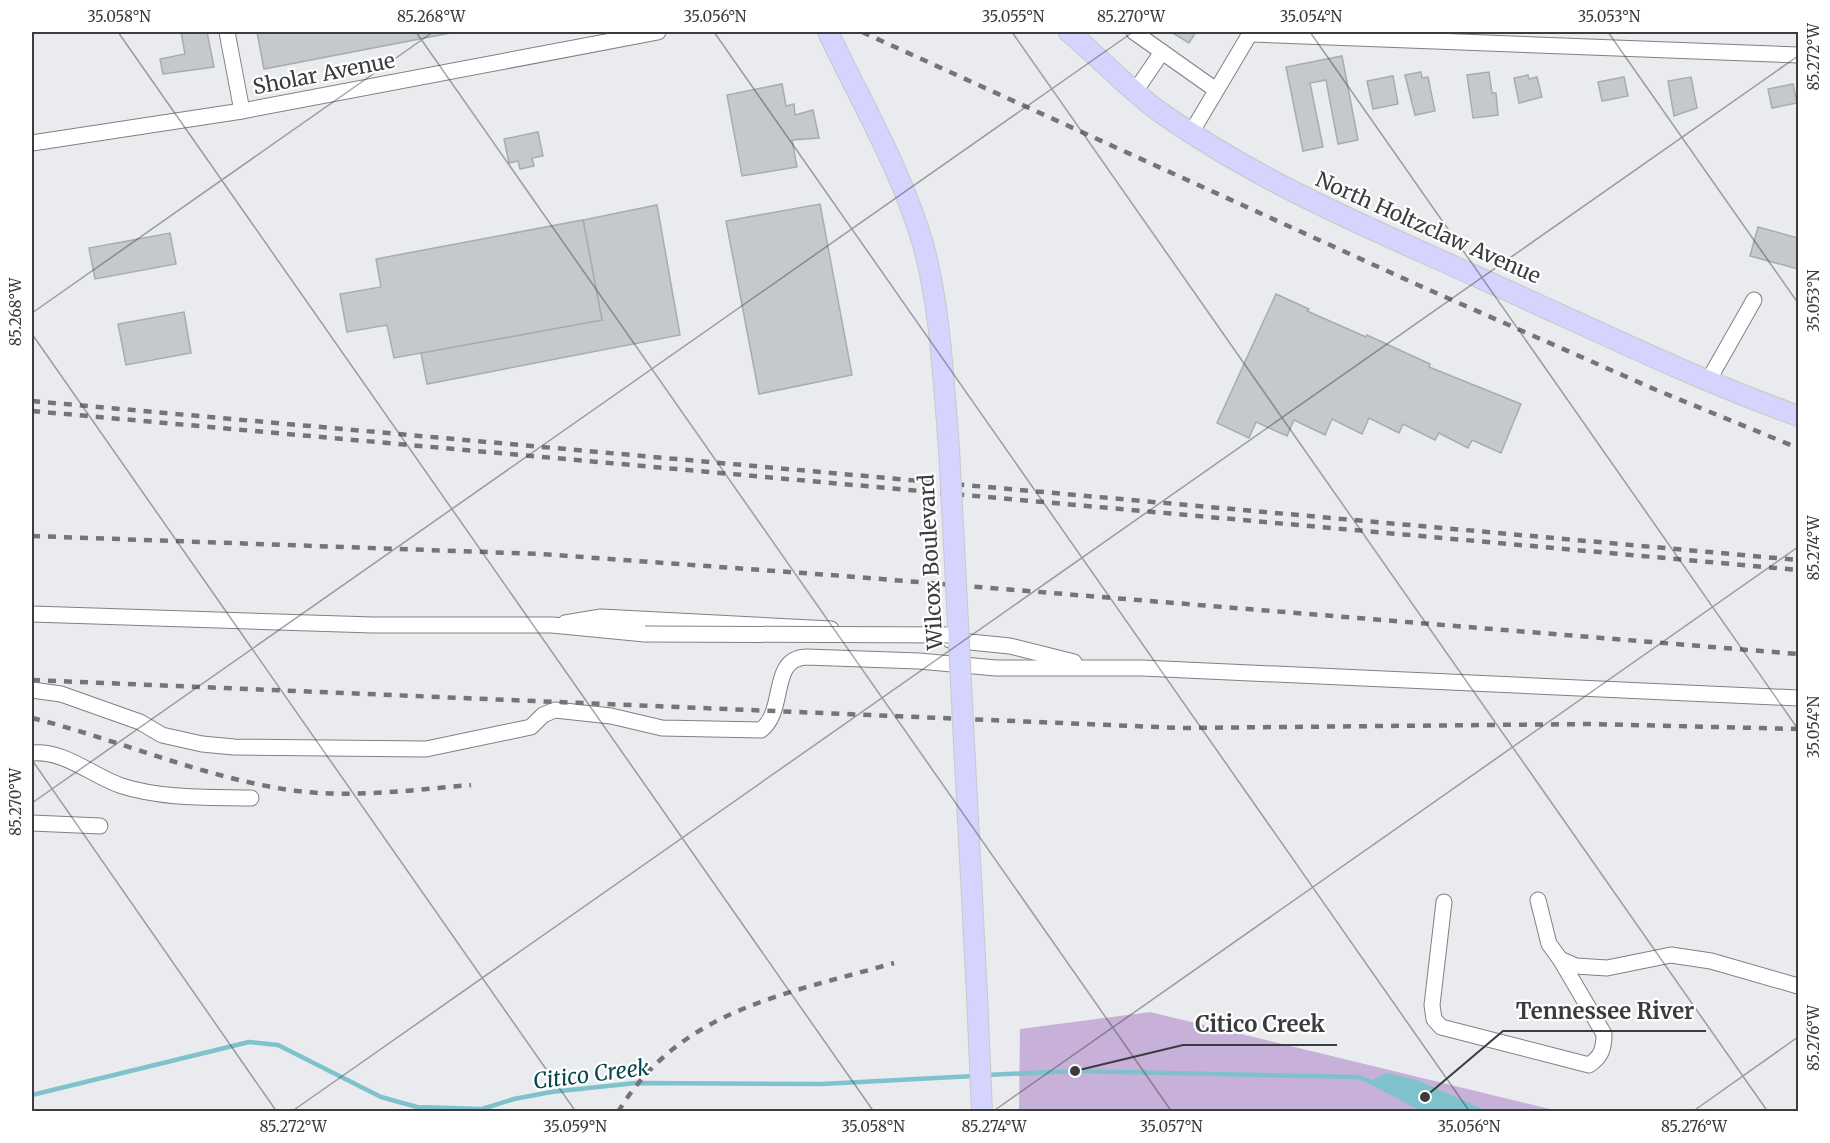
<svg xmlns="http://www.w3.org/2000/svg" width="1830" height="1143" font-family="Merriweather,serif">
  <rect width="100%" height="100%" fill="#e9ebee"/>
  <path fill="#c7b1d8" d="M1150 1012 1558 1111 1019 1112 1020 1029Z"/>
  <path fill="#7fc2cc" d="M1386 1073 1417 1080 1487 1111H1421L1368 1083Z"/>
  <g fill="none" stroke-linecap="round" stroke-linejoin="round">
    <g stroke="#7fc2cc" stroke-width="4.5">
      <path d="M986 1075 1075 1071 1358 1077 1375 1083"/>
      <path d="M32 1095 249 1042 278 1045 381 1097 417 1107 482 1109 514 1099 551 1092 636 1083 822 1084 974 1076"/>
    </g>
  </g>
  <g fill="#c6c9cb" stroke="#a9acae" stroke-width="1.5">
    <path d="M181 32H207L214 67 163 74 160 59 185 54Z"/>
    <path d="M257 32H456L264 69Z"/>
    <path d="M1171 32H1196L1189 43Z"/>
    <path d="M1342 56 1358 140 1338 144 1326 80 1310 83 1323 147 1303 151 1286 67Z"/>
    <path d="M1421 72 1422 78 1428 77 1435 111 1415 115 1405 75Z"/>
    <path d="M1489 72 1492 93H1496L1498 115 1473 118 1467 75Z"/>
    <path d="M1528 75 1529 79 1537 77 1542 97 1519 103 1514 78Z"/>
    <path d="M1393 76 1398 104 1373 109 1367 81Z"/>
    <path d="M1624 77 1628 96 1602 101 1598 82Z"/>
    <path d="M1691 77 1697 108 1674 116 1668 81Z"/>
    <path d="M782 84 786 106 794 104 795 115 813 110 819 138 792 140 797 167 742 176 727 95Z"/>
    <path d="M1793 84 1797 103 1772 108 1768 89Z"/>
    <path d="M538 132 543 156 532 158 534 166 520 169 518 161 509 163 504 139Z"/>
    <path d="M820 204 852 375 759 394 726 221Z"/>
    <path d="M657 205 680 335 427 384 421 353 602 320 583 220Z"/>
    <path d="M583 220 602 320 394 358 387 325 347 332 340 294 381 287 376 259Z"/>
    <path d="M1758 227 1798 238V269L1750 256Z"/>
    <path d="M170 233 176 264 95 279 89 248Z"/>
    <path d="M1276 294 1309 309 1307 311 1366 337 1367 335 1430 364 1429 367 1521 404 1501 453 1472 440 1468 448 1439 433 1435 440 1403 424 1399 433 1369 418 1362 434 1332 419 1325 435 1294 420 1287 436 1256 422 1249 438 1217 423Z"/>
    <path d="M184 312 191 353 126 365 118 324Z"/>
  </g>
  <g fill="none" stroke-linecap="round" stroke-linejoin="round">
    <defs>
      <g id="minor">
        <path d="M227 32 242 111"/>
        <path d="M1134 32 1216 90"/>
        <path d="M1251 34 1798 55"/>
        <path d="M1134 93 1162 52"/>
        <path d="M1191 133 1251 32"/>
        <path d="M32 143 242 111 658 32"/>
        <path d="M1708 381 1754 300"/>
        <path d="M32 614 373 625H552L645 634"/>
        <path d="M565 623 601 617 831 629"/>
        <path d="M950 640 1010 646 1074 662"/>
        <path d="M32 690 61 694 140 722 162 735 202 744 234 747 426 749 531 727 543 715 555 710 611 716 662 728 761 730C787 710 769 659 806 657L919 661 996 668H1142L1798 698"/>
        <path d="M32 753C65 750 92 776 122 786 163 799 208 797 251 798"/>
        <path d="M32 823 100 826"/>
        <path d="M1538 900 1549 944 1560 959 1576 966 1607 968 1671 955 1711 961 1798 986"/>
        <path d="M1444 902 1432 1005 1434 1019 1441 1027 1589 1065C1601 1057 1604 1049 1604 1034L1560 959"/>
      </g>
      <g id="major">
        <path d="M828 32C861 102 901 169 923 244 941 310 943 380 949 448"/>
        <path d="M1069 32C1100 58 1127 88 1160 112 1260 183 1372 229 1482 279 1587 326 1690 377 1798 416"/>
        <path d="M977 996 982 1112"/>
      </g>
    </defs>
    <use href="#minor" stroke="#808184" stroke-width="17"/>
    <use href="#major" stroke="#c8c8c9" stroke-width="22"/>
    <use href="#minor" stroke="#fff" stroke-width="15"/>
    <use href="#major" stroke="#d5d4fe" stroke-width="20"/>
    <g stroke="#747577" stroke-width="4.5" stroke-dasharray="8 8" stroke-linecap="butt">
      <path d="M862 32 1418 285 1654 389 1798 448"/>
      <path d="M32 401 1798 560"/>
      <path d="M32 411 1798 570"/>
      <path d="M32 536 541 554 844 576 1798 654"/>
      <path d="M32 680 1180 728 1591 724 1798 729"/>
      <path d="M32 718C120 740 206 779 297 791 353 798 414 790 471 785"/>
      <path d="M618 1112C680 1009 787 994 894 963"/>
    </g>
    <defs>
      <path id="minor-bridge" d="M645 634 958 635"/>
      <path id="major-bridge" d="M949 448 977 996"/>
    </defs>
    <use href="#minor-bridge" stroke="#808184" stroke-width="17" stroke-linecap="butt"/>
    <use href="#major-bridge" stroke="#c8c8c9" stroke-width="22" stroke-linecap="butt"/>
    <use href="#minor-bridge" stroke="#fff" stroke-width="15"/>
    <use href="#major-bridge" stroke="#d5d4fe" stroke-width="20"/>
  </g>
  <path fill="none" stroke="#3b3c3d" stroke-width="1.5" stroke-opacity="0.45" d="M118 32 874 1112M416 32 1172 1112M714 32 1470 1112M1012 32 1768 1112M1310 32 1798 729M1608 32 1798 303M32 313 433 32M32 334 576 1112M32 760 277 1112M32 803 1133 32M291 1112 1798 56M992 1112 1798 547M1692 1112 1798 1037"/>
  <g text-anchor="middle" stroke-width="4.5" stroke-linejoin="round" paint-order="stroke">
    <g font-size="21" fill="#3b3c3d" stroke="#fff">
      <text transform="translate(324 74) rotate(-11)" y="7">Sholar Avenue</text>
      <text transform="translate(1428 228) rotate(24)" y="7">North Holtzclaw Avenue</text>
      <text transform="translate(931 562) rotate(-93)" y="7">Wilcox Boulevard</text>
    </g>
    <g font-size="22" font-style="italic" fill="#09474f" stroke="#fff">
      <text transform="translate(591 1074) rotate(-7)" y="8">Citico Creek</text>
    </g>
  </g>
  <path fill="none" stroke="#3b3c3d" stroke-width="2" d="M1425 1097L1503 1031H1706M1075 1071L1183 1045H1337"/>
  <g fill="#3b3c3d" stroke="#fff" stroke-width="2">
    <circle cx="1425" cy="1097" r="6"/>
    <circle cx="1075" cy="1071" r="6"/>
  </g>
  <g font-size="22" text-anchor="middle" font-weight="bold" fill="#3b3c3d" stroke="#fff" stroke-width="4.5" stroke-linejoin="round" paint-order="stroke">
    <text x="1605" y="1019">Tennessee River</text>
    <text x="1260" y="1032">Citico Creek</text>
  </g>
  <rect width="1830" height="1143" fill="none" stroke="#ffffff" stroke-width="66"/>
  <rect x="33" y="33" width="1764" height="1077" fill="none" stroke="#3b3c3d" stroke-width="2"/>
  <g font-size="15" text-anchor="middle" fill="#3b3c3d">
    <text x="119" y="22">35.058°N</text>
    <text x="431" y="22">85.268°W</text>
    <text x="715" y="22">35.056°N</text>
    <text x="1013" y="22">35.055°N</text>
    <text x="1131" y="22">85.270°W</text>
    <text x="1311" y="22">35.054°N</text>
    <text x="1609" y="22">35.053°N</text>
    <text transform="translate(1814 57) rotate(-90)" y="5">85.272°W</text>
    <text transform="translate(1814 301) rotate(-90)" y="5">35.053°N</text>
    <text transform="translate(16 312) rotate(-90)" y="5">85.268°W</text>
    <text transform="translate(1814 548) rotate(-90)" y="5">85.274°W</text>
    <text transform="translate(1814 727) rotate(-90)" y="5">35.054°N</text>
    <text transform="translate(16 802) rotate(-90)" y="5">85.270°W</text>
    <text transform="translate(1814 1038) rotate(-90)" y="5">85.276°W</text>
    <text x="293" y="1132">85.272°W</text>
    <text x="575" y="1132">35.059°N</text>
    <text x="873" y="1132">35.058°N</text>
    <text x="994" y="1132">85.274°W</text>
    <text x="1171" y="1132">35.057°N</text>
    <text x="1469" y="1132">35.056°N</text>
    <text x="1694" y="1132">85.276°W</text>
  </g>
</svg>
